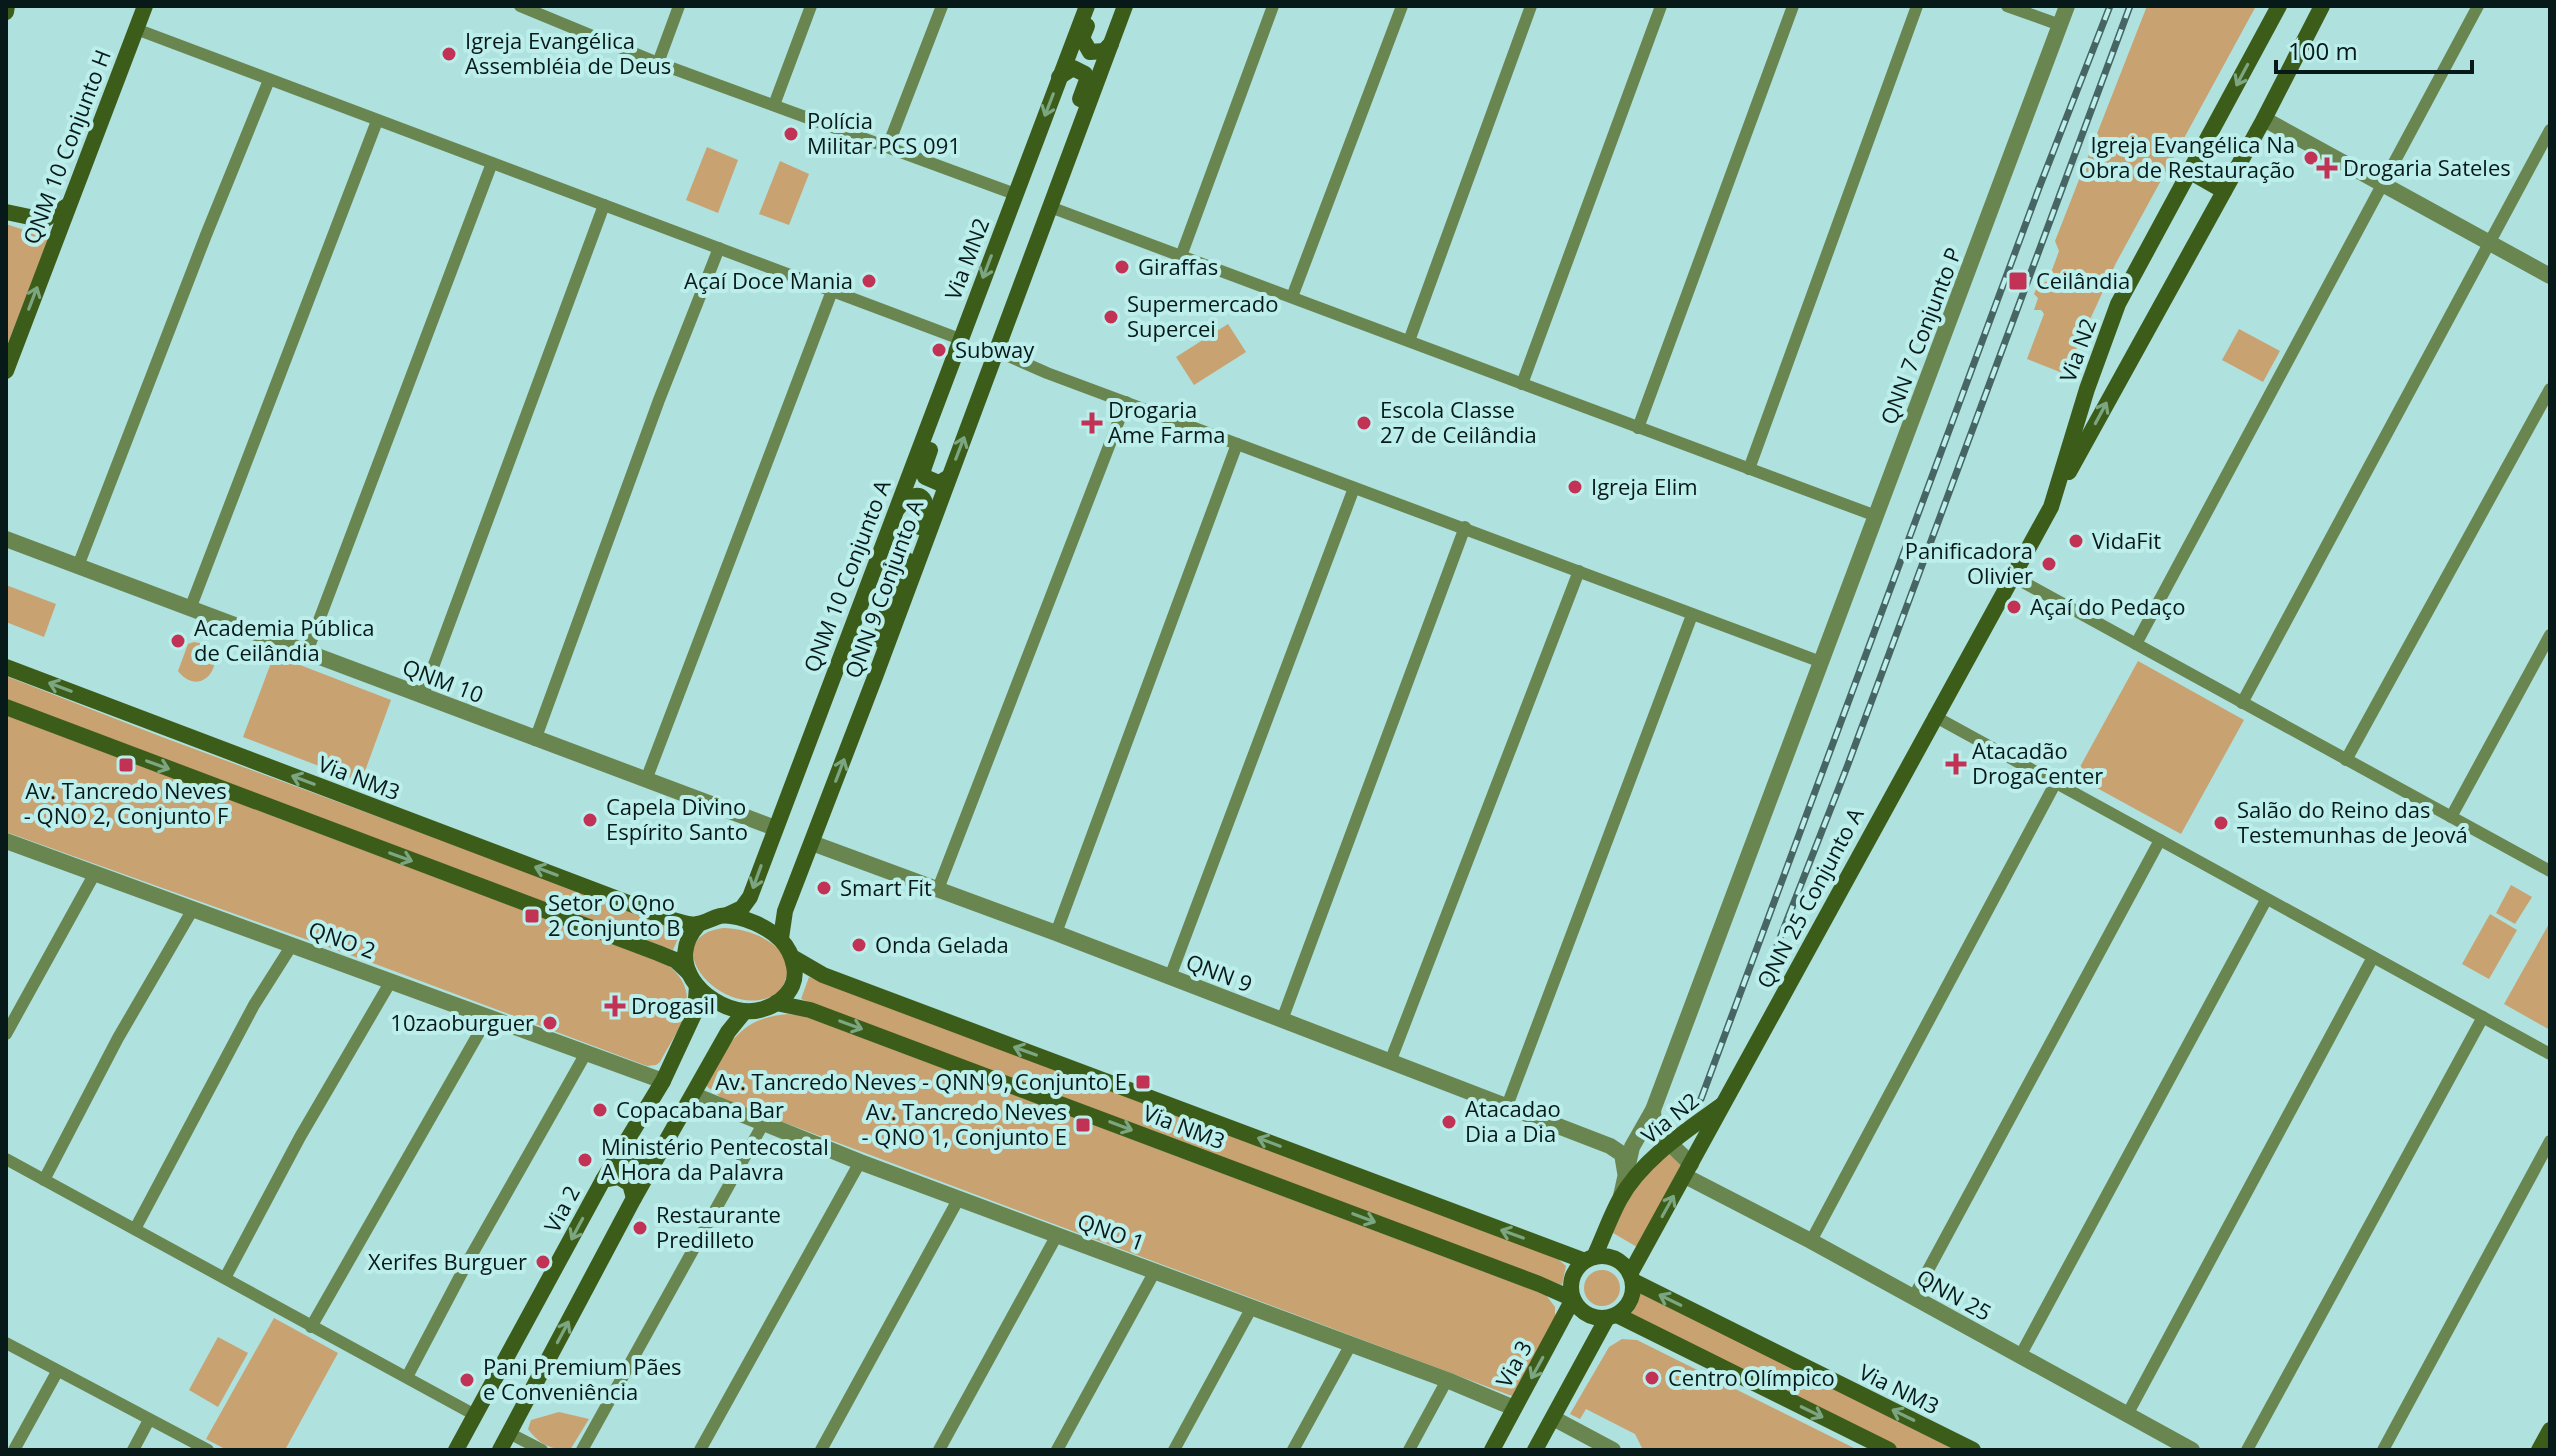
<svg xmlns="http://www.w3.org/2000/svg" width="2556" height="1456" font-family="'Open Sans',sans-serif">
  <rect width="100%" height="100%" fill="#afe1de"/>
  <g fill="#c9a272">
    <path d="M2147 6H2256L2116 263 2065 374 2027 359 2044 314 2041 310H2034L2038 298 2034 294 2038 285 2048 281 2059 251 2055 241Z"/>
    <path d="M707 147 738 160 718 213 686 200Z"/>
    <path d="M780 161 809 174 789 225 759 214Z"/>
    <path d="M6 224 49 238 6 348Z"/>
    <path d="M1228 324 1246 352 1194 385 1176 357Z"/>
    <path d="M2239 329 2280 351 2263 382 2222 360Z"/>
    <path d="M6 585 56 604 44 637 6 622Z"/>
    <path d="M194 642C236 647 205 705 178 671L188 644Z"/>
    <path d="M274 655 391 700 361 782 243 737Z"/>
    <path d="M2138 661 2244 720 2181 834 2075 776Z"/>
    <path d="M6 676 162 737 682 929 673 950 6 700Z"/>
    <path d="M6 715 668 965C706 996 678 1028 660 1062L656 1065 647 1066 378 965 6 832Z"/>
    <path d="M2511 885 2532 897 2515 924 2496 913Z"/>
    <path d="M2490 914 2517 930 2489 979 2462 964Z"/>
    <path d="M2550 922V1030L2504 1004Z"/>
    <path d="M723 928C757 928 807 953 779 992 727 1028 650 939 723 928Z"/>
    <path d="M809 977 1557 1258 1566 1266 1562 1285 801 999Z"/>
    <path d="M788 1014 804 1016 1546 1295 1555 1307V1319L1512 1396 724 1100 704 1084C729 1045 738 1018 788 1014Z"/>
    <path d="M1671 1152 1681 1165 1637 1247 1613 1233C1627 1198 1641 1176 1671 1152Z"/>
    <circle cx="1602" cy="1288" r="18"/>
    <path d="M1640 1293 1957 1450H1900L1629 1314Z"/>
    <path d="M274 1318 338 1353 285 1450H227L206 1439Z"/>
    <path d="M218 1337 248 1353 218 1407 189 1390Z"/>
    <path d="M1622 1339 1637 1340 1858 1450H1643L1635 1434 1586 1409 1580 1419 1570 1414 1609 1347Z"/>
    <path d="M559 1412 589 1419 570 1450C551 1450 539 1444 528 1429L531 1420Z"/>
  </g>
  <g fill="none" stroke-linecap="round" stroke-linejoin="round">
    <g stroke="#698651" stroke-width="12">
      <path d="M520 6 658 63 1015 194"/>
      <path d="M2007 6 2060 25"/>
      <path d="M136 29 960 339"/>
      <path d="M658 63 679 6"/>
      <path d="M774 105 811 6"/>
      <path d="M888 146 942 6"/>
      <path d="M1050 207 1876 516"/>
      <path d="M1181 256 1273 6"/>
      <path d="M1292 297 1402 6"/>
      <path d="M1409 341 1531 6"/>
      <path d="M997 351 1047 373 1821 662"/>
      <path d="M1522 384 1661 6"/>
      <path d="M1638 428 1793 6"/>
      <path d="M1749 469 1917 6"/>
      <path d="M78 566 206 235 269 80"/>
      <path d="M2012 576 2550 871"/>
      <path d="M190 609 377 121"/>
      <path d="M2136 644 2478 6"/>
      <path d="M307 652 492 163"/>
      <path d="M422 697 604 205"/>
      <path d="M2242 703 2550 130"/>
      <path d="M1934 716 2550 1054"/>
      <path d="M535 740 659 400 719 248"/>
      <path d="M2346 760 2550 389"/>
      <path d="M646 780 832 291"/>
      <path d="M2451 817 2550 635"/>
      <path d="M938 889 1126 402"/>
      <path d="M1056 933 1237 444"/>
      <path d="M1170 977 1354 488"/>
      <path d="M1282 1020 1465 527"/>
      <path d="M6 1034 95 873"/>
      <path d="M1390 1062 1579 571"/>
      <path d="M1507 1106 1692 615"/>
      <path d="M6 1159 475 1415"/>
      <path d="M44 1180 118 1038 193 909"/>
      <path d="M135 1229 254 1005 292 945"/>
      <path d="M1811 1241 2056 782"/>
      <path d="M225 1278 300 1137 391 981"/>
      <path d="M1913 1298 2160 840"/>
      <path d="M311 1327 488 1017"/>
      <path d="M6 1343 208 1450"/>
      <path d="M2020 1356 2266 900"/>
      <path d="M407 1377 467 1263 586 1053"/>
      <path d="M2127 1415 2373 957"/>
      <path d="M509 1433 542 1450"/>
      <path d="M14 1450 57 1372"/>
      <path d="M133 1450 149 1420"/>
      <path d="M582 1450 763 1124"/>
      <path d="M700 1450 860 1162"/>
      <path d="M821 1450 959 1198"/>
      <path d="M939 1450 1057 1235"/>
      <path d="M1057 1450 1155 1271"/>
      <path d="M1174 1450 1252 1307"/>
      <path d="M1293 1450 1350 1346"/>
      <path d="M1409 1450 1447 1380"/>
      <path d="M2247 1450 2483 1017"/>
      <path d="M2383 1450 2550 1141"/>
    </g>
    <g stroke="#698651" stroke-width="16">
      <path d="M2264 119 2550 276"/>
      <path d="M6 539 775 828"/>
      <path d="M6 841 663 1081"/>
      <path d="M812 843 1056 933 1610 1146 1622 1154 1625 1172"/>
      <path d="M694 1095 860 1162 1447 1380 1514 1408"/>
      <path d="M1653 1110 1654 1128 1691 1164"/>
      <path d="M1685 1176 1811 1241 2192 1450"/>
      <path d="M1621 1196 1632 1147 1653 1110 2067 6"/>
      <path d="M1553 1418 1613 1450"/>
    </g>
    <g stroke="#3c5d1a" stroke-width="16">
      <path d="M6 12 7 6"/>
      <path d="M1087 26 1082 38 1090 52 1104 51 1111 44"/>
      <path d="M1059 77 1073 68 1085 74 1087 80 1080 99"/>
      <path d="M2189 171 2224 191"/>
      <path d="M6 212 44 220 67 206"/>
      <path d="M6 371 145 6"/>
      <path d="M930 450 923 470 925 477 939 483 949 477"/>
      <path d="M2069 472 2264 119 2322 6"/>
      <path d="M898 508C905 499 924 486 926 508 926 514 922 522 920 527"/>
      <path d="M881 640 885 617 907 560"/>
      <path d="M6 667 673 920C681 922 689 926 697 924 705 923 712 918 720 916 730 914 746 919 755 923 775 932 790 944 794 966 800 994 769 1014 743 1011 701 1005 665 961 698 925"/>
      <path d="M6 707 658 953 675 960 689 973"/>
      <path d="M727 915 742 908 750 897 1087 6"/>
      <path d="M781 938 785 911 875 677 1125 6"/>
      <path d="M792 957 823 975 1585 1261"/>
      <path d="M776 1003 810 1010 1539 1284 1573 1299 1492 1450"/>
      <path d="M623 1144 630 1155 642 1163 655 1161"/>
      <path d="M603 1180 619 1177 630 1184 634 1198"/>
      <circle cx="1602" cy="1287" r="31"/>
      <path d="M1594 1257C1603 1238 1610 1217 1620 1199 1642 1159 1686 1131 1722 1105"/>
      <path d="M1630 1274 2051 507 2087 389 2118 304 2279 6"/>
      <path d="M1633 1281 1973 1450"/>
      <path d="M1617 1315 1889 1450"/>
      <path d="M456 1450 603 1180 663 1081 695 1012 697 986"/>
      <path d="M500 1450 634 1198 728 1032 745 1011"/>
      <path d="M1535 1450 1607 1318"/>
      <path d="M2539 1450 2550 1430"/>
    </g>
    <defs>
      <g id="rail">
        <path d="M1762 984 1847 767 2130 6"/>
        <path d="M1701 1099 2039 188 2110 6"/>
      </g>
    </defs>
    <use href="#rail" stroke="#466563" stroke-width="7"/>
    <use href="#rail" stroke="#bceeeb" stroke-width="4" stroke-dasharray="12" stroke-linecap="butt"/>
  </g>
  <defs><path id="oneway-shaft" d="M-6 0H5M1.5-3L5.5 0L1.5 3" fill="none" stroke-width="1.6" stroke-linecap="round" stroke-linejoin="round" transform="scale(2)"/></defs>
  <g stroke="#7ca682">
    <use href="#oneway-shaft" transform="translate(2242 75) rotate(118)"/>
    <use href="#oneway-shaft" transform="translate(1049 105) rotate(111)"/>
    <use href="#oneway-shaft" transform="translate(987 267) rotate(111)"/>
    <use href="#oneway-shaft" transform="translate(33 298) rotate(-69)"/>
    <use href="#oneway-shaft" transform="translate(2101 413) rotate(-62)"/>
    <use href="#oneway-shaft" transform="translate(960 448) rotate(-69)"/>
    <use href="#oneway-shaft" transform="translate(60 687) rotate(-159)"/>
    <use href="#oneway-shaft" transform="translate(158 765) rotate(20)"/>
    <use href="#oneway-shaft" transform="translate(840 770) rotate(-69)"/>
    <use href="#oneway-shaft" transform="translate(303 780) rotate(-159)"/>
    <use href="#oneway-shaft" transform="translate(401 857) rotate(20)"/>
    <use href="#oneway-shaft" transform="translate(546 871) rotate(-159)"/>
    <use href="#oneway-shaft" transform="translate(757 877) rotate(110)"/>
    <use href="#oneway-shaft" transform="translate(851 1025) rotate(20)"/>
    <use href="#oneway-shaft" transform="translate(1025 1051) rotate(-160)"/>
    <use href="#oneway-shaft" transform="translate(1121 1126) rotate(21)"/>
    <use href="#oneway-shaft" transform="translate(1269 1142) rotate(-159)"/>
    <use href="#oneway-shaft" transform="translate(1668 1206) rotate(-61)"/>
    <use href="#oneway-shaft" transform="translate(1364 1218) rotate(21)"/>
    <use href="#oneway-shaft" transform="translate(577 1229) rotate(118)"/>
    <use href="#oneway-shaft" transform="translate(1512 1234) rotate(-160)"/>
    <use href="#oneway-shaft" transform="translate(1670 1300) rotate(-154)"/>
    <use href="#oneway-shaft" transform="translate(563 1332) rotate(-62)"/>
    <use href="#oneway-shaft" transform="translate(1537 1368) rotate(119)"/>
    <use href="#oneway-shaft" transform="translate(1812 1412) rotate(26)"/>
    <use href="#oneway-shaft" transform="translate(1903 1415) rotate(-154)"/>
  </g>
  <g fill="#c23255" stroke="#bceeeb" stroke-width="3">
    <circle cx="449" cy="54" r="8"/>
    <circle cx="791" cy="134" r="8"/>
    <circle cx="2311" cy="158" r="8"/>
    <path d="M2323 156h8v8h8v8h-8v8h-8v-8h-8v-8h8z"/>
    <circle cx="1122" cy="267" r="8"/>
    <circle cx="869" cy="281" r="8"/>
    <rect x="2008" y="271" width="20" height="20" rx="4"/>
    <circle cx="1111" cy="317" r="8"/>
    <circle cx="939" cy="350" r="8"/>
    <path d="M1088 411h8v8h8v8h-8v8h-8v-8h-8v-8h8z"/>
    <circle cx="1364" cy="423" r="8"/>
    <circle cx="1575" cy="487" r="8"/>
    <circle cx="2076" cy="541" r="8"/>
    <circle cx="2049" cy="564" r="8"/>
    <circle cx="2014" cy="607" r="8"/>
    <circle cx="178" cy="641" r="8"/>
    <path d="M1952 752h8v8h8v8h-8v8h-8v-8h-8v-8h8z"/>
    <rect x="118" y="757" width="16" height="16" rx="4"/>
    <circle cx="590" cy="820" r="8"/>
    <circle cx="2221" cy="823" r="8"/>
    <circle cx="824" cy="888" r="8"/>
    <rect x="524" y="908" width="16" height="16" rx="4"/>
    <circle cx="859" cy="945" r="8"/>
    <path d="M611 994h8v8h8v8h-8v8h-8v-8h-8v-8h8z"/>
    <circle cx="550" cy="1023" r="8"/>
    <rect x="1135" y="1074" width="16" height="16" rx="4"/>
    <circle cx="600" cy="1110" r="8"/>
    <circle cx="1449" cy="1122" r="8"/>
    <rect x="1075" y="1117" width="16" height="16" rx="4"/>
    <circle cx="585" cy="1160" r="8"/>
    <circle cx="640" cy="1228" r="8"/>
    <circle cx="543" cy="1262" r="8"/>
    <circle cx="1652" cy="1378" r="8"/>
    <circle cx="467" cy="1380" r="8"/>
  </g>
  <g text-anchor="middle" stroke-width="8" stroke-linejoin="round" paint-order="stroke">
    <g font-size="22" fill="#071a19" stroke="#bceeeb" text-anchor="start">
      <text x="465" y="49">Igreja Evangélica<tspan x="465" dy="25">Assembléia de Deus</tspan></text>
      <text x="807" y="129">Polícia<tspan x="807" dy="25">Militar PCS 091</tspan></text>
      <text x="2295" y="153" text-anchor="end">Igreja Evangélica Na<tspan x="2295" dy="25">Obra de Restauração</tspan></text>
      <text x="2343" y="176">Drogaria Sateles</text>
      <text x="1138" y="275">Giraffas</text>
      <text x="853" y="289" text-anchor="end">Açaí Doce Mania</text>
      <text x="2036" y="289">Ceilândia</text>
      <text x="1127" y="312">Supermercado<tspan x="1127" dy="25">Supercei</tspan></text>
      <text x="955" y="358">Subway</text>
      <text x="1108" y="418">Drogaria<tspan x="1108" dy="25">Ame Farma</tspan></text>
      <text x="1380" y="418">Escola Classe<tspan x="1380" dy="25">27 de Ceilândia</tspan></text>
      <text x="1591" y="495">Igreja Elim</text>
      <text x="2092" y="549">VidaFit</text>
      <text x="2033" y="559" text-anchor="end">Panificadora<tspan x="2033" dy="25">Olivier</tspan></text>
      <text x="2030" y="615">Açaí do Pedaço</text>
      <text x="194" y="636">Academia Pública<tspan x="194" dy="25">de Ceilândia</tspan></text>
      <text x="1972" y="759">Atacadão<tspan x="1972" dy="25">DrogaCenter</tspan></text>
      <text x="126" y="799" text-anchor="middle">Av. Tancredo Neves<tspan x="126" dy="25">- QNO 2, Conjunto F</tspan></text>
      <text x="606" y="815">Capela Divino<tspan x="606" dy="25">Espírito Santo</tspan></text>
      <text x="2237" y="818">Salão do Reino das<tspan x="2237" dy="25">Testemunhas de Jeová</tspan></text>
      <text x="840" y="896">Smart Fit</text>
      <text x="548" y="911">Setor O Qno<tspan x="548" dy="25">2 Conjunto B</tspan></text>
      <text x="875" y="953">Onda Gelada</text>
      <text x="631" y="1014">Drogasil</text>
      <text x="534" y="1031" text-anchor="end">10zaoburguer</text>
      <text x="1127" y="1090" text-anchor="end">Av. Tancredo Neves - QNN 9, Conjunto E</text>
      <text x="1465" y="1117">Atacadao<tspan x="1465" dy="25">Dia a Dia</tspan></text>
      <text x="616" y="1118">Copacabana Bar</text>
      <text x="1067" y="1120" text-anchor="end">Av. Tancredo Neves<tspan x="1067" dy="25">- QNO 1, Conjunto E</tspan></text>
      <text x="601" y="1155">Ministério Pentecostal<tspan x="601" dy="25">A Hora da Palavra</tspan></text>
      <text x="656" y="1223">Restaurante<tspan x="656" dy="25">Predilleto</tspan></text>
      <text x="527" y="1270" text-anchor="end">Xerifes Burguer</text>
      <text x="483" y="1375">Pani Premium Pães<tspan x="483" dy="25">e Conveniência</tspan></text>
      <text x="1668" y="1386">Centro Olímpico</text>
    </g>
    <g font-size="22" fill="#071a19" stroke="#bceeeb">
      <text transform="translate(67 147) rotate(-69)" y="8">QNM 10 Conjunto H</text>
      <text transform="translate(967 259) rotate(-69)" y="8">Via MN2</text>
      <text transform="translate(1921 336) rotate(-69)" y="8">QNN 7 Conjunto P</text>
      <text transform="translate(2078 350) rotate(-70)" y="8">Via N2</text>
      <text transform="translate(847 576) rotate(-69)" y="8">QNM 10 Conjunto A</text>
      <text transform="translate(884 589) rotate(-70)" y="8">QNN 9 Conjunto A</text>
      <text transform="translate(443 681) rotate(21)" y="8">QNM 10</text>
      <text transform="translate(359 778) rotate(21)" y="8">Via NM3</text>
      <text transform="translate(1810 898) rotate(-62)" y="8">QNN 25 Conjunto A</text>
      <text transform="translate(342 940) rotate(20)" y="8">QNO 2</text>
      <text transform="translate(1219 973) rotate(21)" y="8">QNN 9</text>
      <text transform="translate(1670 1118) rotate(-39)" y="8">Via N2</text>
      <text transform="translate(1184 1127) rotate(21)" y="8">Via NM3</text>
      <text transform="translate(562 1209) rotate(-62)" y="8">Via 2</text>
      <text transform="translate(1111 1232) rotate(20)" y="8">QNO 1</text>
      <text transform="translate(1954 1295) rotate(29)" y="8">QNN 25</text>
      <text transform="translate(1514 1364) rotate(-61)" y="8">Via 3</text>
      <text transform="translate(1899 1389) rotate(26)" y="8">Via NM3</text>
    </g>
  </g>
  <rect width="2556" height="1456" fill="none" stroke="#071a19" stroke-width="16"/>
  <path d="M2276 60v12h196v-12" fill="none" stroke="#071a19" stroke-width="4"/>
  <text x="2288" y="60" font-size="24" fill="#071a19" stroke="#bceeeb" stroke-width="6" paint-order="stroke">100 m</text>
</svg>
